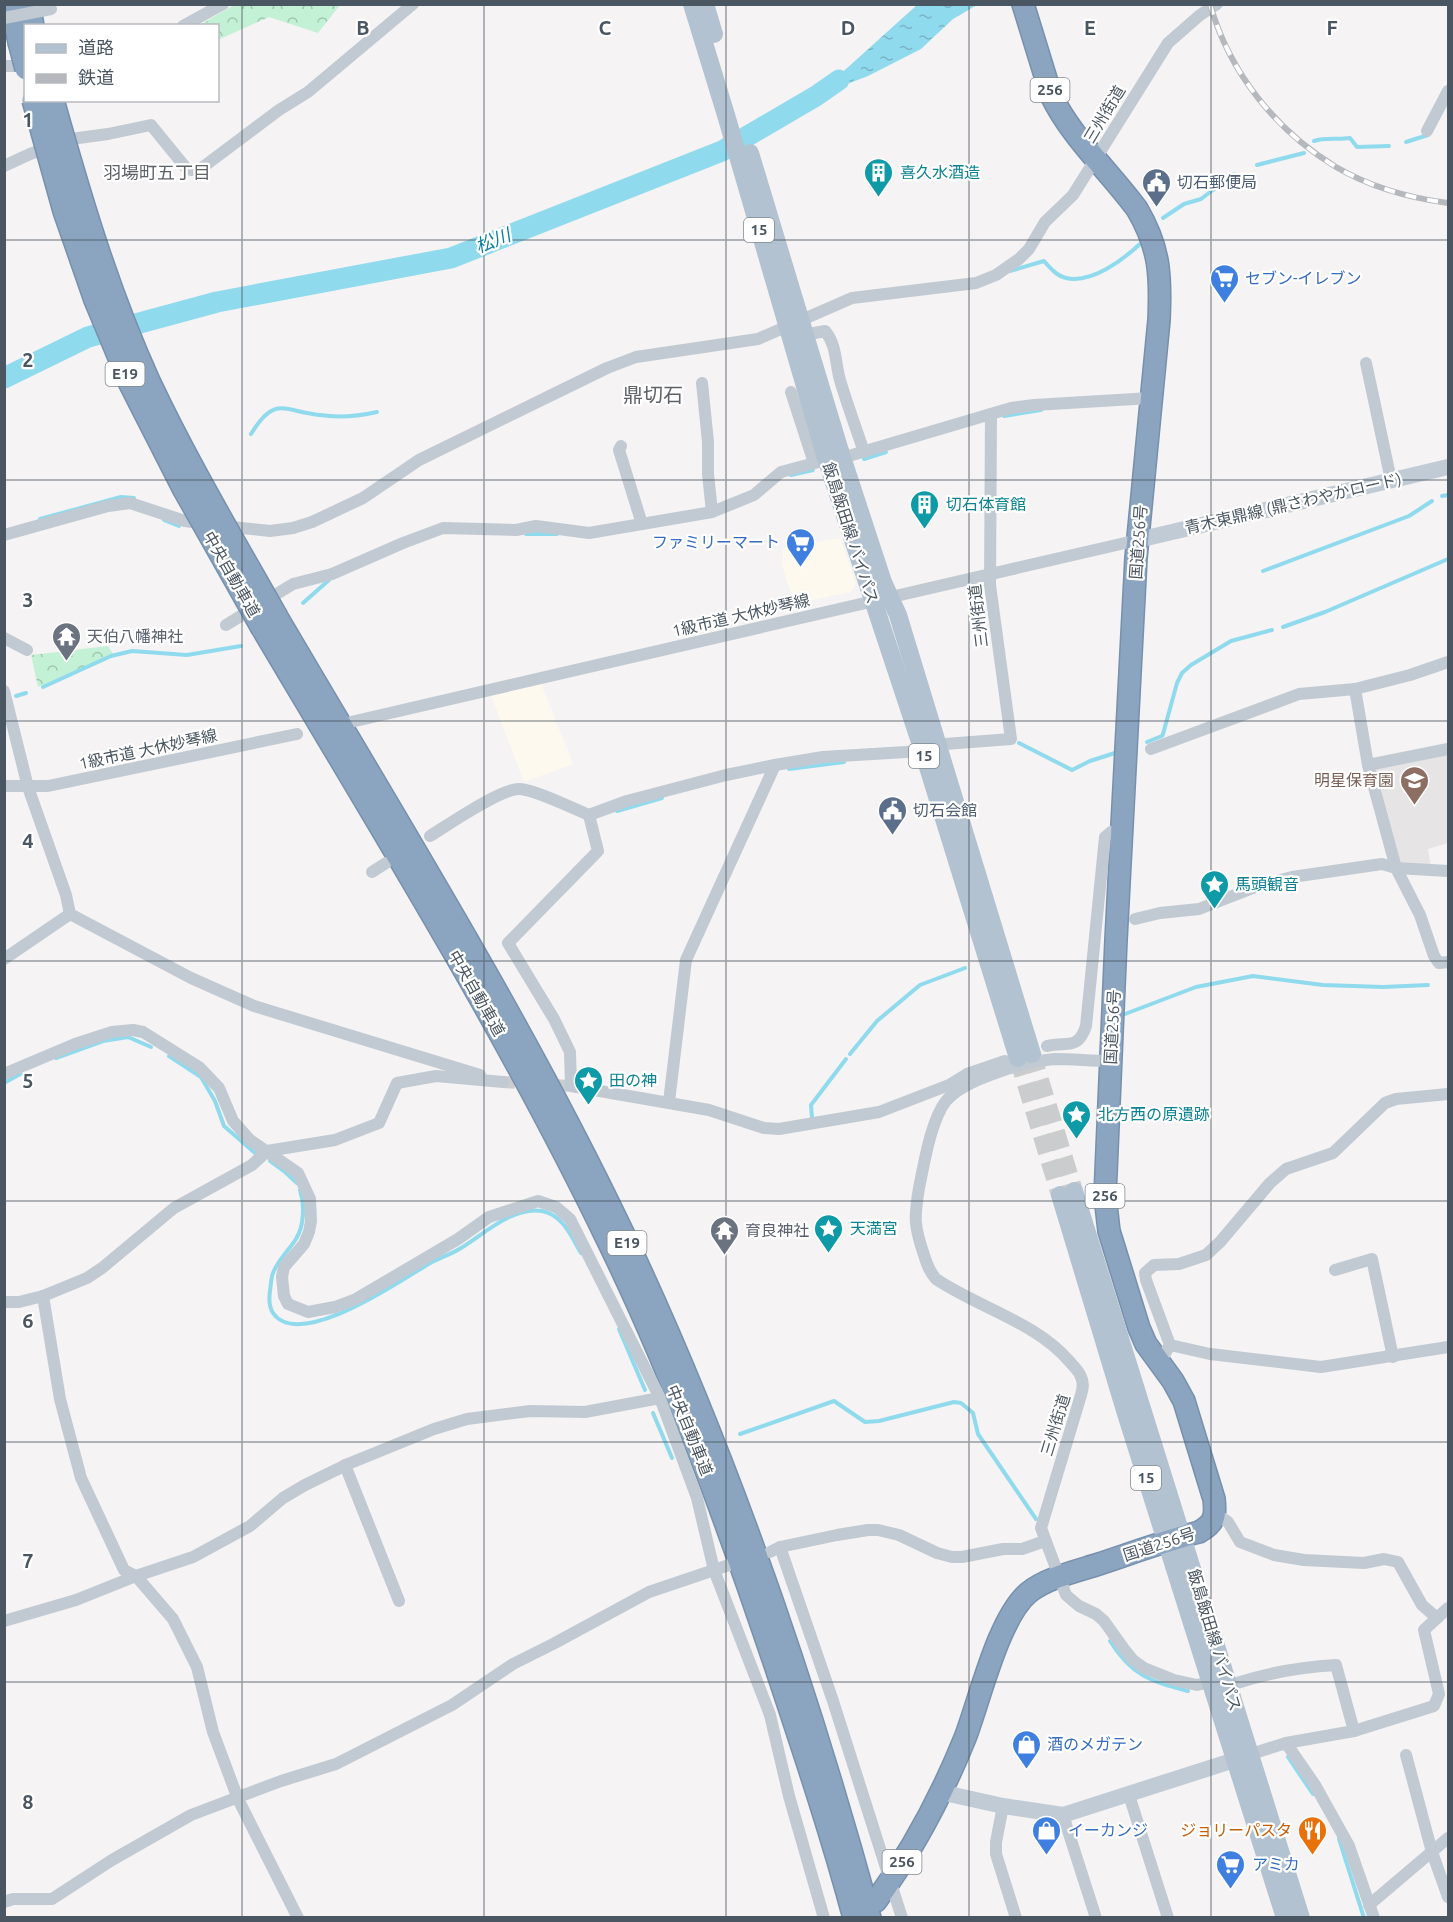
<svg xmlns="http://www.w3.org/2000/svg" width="1453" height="1922" font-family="Ubuntu,'Noto Sans JP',sans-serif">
  <defs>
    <pattern id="forest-crowns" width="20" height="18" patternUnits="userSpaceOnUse" patternTransform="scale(1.5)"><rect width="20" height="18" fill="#c3f1d5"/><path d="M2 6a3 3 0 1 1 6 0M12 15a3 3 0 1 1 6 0" fill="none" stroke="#a0c6b0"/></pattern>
    <pattern id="water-ripples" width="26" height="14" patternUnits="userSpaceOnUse" patternTransform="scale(1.5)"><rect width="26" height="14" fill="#90daee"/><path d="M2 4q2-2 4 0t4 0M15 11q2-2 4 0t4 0" fill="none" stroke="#78b4c4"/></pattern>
  </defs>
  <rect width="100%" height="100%" fill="#f5f3f3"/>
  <g fill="#fdf9ef">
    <path d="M840 538 856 584 851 592 794 604 781 562 783 560V548Z"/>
    <path d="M541 684 573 764 524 782 491 695Z"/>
  </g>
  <path fill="#e6e4e5" d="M1448 754V843L1428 849 1431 867 1398 864 1372 769Z"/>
  <g fill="url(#forest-crowns)">
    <path d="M234 5H340L318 33 269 17 218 40V26H198Z"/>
    <path d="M108 646 113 654 38 687 31 655Z"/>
  </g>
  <path fill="url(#water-ripples)" d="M917 5H977L953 19 921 49 868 76 816 96Z"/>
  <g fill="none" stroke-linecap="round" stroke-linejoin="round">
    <g stroke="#90daee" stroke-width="4">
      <path d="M1314 141C1325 137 1338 140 1350 138L1357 147 1389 146"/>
      <path d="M1406 142 1428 135"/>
      <path d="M1257 165 1304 153"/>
      <path d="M1163 218 1184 204 1201 199 1234 174"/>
      <path d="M1010 271 1044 261C1050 268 1057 276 1066 278 1092 284 1124 259 1141 243"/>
      <path d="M1004 416 1041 410"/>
      <path d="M251 434C275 395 283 411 320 415 339 418 359 416 377 412"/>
      <path d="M864 459 886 452"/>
      <path d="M791 475 813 470"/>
      <path d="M1442 496 1448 495"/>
      <path d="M40 519 121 497 134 498"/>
      <path d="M164 520 179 526"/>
      <path d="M526 534H557"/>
      <path d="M1263 571 1409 516 1432 501"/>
      <path d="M303 603 329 580"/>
      <path d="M1283 627 1325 612 1448 559"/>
      <path d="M43 687 111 656 132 651 187 655 241 646"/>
      <path d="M16 696 26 693"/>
      <path d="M1147 742 1162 736 1163 734 1177 683 1182 673 1191 665 1231 641 1272 630"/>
      <path d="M1019 743 1072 770 1090 761 1115 753"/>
      <path d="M789 769 844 762"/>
      <path d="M617 811 662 798"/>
      <path d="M1125 1014 1196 987 1253 976 1323 985 1383 987 1428 985"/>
      <path d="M850 1054 877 1021 920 985 965 968"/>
      <path d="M169 1056 201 1077 215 1101 224 1126 255 1153"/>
      <path d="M56 1058 103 1041 128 1037 151 1047"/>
      <path d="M4 1083 22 1073"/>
      <path d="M812 1118 811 1105 846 1059"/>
      <path d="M270 1161 285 1172 297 1183"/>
      <path d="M300 1190C305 1205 304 1226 296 1239 289 1250 278 1260 273 1273 271 1278 271 1285 270 1291 269 1298 269 1307 273 1313 300 1352 404 1278 432 1262 441 1257 452 1254 461 1248 484 1234 513 1206 542 1211 563 1215 571 1236 581 1253"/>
      <path d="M619 1329 645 1390"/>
      <path d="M653 1413 672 1458"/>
      <path d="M740 1434 834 1401 865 1422 879 1421 954 1402 961 1403 973 1413 978 1434 1036 1519"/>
      <path d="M1110 1641C1132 1676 1150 1681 1188 1691"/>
      <path d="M1288 1757 1313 1794"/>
      <path d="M1339 1839 1364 1918"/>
    </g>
    <path stroke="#90daee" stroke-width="21" d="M4 378 88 337 217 302 451 258 722 151 816 96 839 80"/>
    <path stroke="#caccce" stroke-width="12" stroke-dasharray="12 6" stroke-linecap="butt" d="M503 1082 571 1086"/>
    <g stroke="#caccce" stroke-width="18" stroke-dasharray="18 9" stroke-linecap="butt">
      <path d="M1032 1054 1074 1191"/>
      <path d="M1018 1058 1060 1195"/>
    </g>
    <defs>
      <g id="highway">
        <path d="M11 4 19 42"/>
        <path d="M29 4 33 26"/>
        <path d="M277 617C396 820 522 1021 623 1233 727 1452 806 1684 870 1918"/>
        <path d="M262 628C381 829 505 1028 607 1239 674 1376 726 1520 775 1665 803 1749 831 1832 854 1918"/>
        <path d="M876 1901C912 1851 942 1795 965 1738 980 1699 998 1619 1028 1593 1046 1578 1077 1571 1099 1564 1132 1553 1165 1541 1199 1532 1215 1523 1216 1516 1214 1499L1184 1401 1173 1381 1146 1344 1139 1328 1109 1231 1105 1196 1116 940 1136 558 1159 320C1161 276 1160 248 1137 209 1109 171 1071 137 1051 95L1023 4"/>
      </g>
    </defs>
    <use href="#highway" stroke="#7690ad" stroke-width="24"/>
    <g stroke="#c1cad2" stroke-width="12">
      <path d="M183 26 223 4"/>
      <path d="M4 66H26"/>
      <path d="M1427 131 1448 91"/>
      <path d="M4 166 30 154 71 139 108 134 151 125 186 168 191 170H199L279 110 308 92 413 4"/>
      <path d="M799 336 825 331C837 345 835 363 840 380 847 404 856 428 864 452"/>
      <path d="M1366 363 1391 480"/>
      <path d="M702 383 708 442V474L712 512"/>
      <path d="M791 392 814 463"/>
      <path d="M621 446 619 450 642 524"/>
      <path d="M842 458 1011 408 1034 405 1151 398"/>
      <path d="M223 526 270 531 293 528 312 522 363 498 419 460 566 388 607 368 636 357 758 339 852 298 976 283 996 275 1019 259 1029 249 1045 222 1073 195 1168 43 1200 15 1217 4"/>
      <path d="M4 535 108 506 130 503 185 521 206 524"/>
      <path d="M226 625 293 584 332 574 403 543 443 528 516 530 536 526 589 533 712 512 754 495 781 472 826 460"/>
      <path d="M4 638 27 650"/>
      <path d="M1355 689 1368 765 1396 868 1420 915 1434 956 1439 963 1448 962"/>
      <path d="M4 691 28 787 66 895 70 914"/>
      <path d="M351 722 1138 540"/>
      <path d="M937 747 945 744 1011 739 990 585 991 414"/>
      <path d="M1151 749 1299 694 1355 689 1410 675 1448 662"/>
      <path d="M1368 765 1448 749"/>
      <path d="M4 786H48L297 734"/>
      <path d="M589 815 598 851 508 943 554 1019 570 1052 571 1086 709 1110 764 1128 779 1129 879 1112 949 1085 967 1074 1005 1061"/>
      <path d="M430 836C448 825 501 788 520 789 536 790 572 808 589 815L627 801 726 775 775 765 823 757 923 751"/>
      <path d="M372 872 386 863"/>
      <path d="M70 914 191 978 254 1006 480 1075"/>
      <path d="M1135 919 1160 913 1199 909 1258 886 1292 877 1382 864 1396 868 1448 871"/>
      <path d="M4 959 70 914"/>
      <path d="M1047 1046C1066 1041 1078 1051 1086 1026L1105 837 1111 832 1122 830"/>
      <path d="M1110 1061C1092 1061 1073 1059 1055 1059 1027 1061 964 1079 946 1101 931 1120 924 1164 919 1188 914 1218 914 1226 924 1255 927 1264 929 1271 936 1279 979 1308 1036 1322 1070 1362 1074 1367 1079 1371 1081 1377 1084 1383 1083 1388 1081 1395L1041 1528 1066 1595 1079 1606 1096 1614 1104 1621 1124 1649 1133 1660 1144 1668 1174 1680 1197 1685 1210 1682"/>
      <path d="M4 1074 75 1044 112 1032 133 1030 143 1032 199 1067 219 1088 233 1121 250 1140 298 1173 310 1199 311 1221 309 1232 304 1244 284 1267 282 1277 284 1296 288 1304 308 1312 335 1307 356 1299 458 1239 489 1217 538 1201 556 1207 570 1219 660 1398 697 1498 714 1570 770 1715 789 1796 824 1918"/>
      <path d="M669 1102 686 960 775 765"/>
      <path d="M1335 1270 1372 1259 1393 1357"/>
      <path d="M43 1296 60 1399 81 1478 124 1570 136 1576 173 1619 197 1667 213 1732 238 1799 298 1918"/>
      <path d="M4 1302H19L43 1296 87 1278 102 1268 174 1208 252 1165 267 1151 335 1140 379 1123 397 1083 436 1076 503 1082"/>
      <path d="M1170 1345 1210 1354 1321 1367 1448 1347"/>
      <path d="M1159 1363 1170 1345 1146 1280 1145 1273 1154 1265 1179 1264 1206 1255 1220 1242 1270 1183 1286 1169 1333 1153 1385 1103 1396 1099 1448 1094"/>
      <path d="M345 1465 399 1601"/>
      <path d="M1216 1514 1228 1522 1240 1542 1274 1555 1304 1560 1364 1563 1384 1559 1398 1562 1422 1605 1437 1618 1448 1608"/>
      <path d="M780 1547 833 1701 902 1918"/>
      <path d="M770 1552 780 1547 837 1535 868 1530H878L899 1535 937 1553 952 1557H962L1003 1549H1022L1045 1541"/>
      <path d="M4 1621 76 1600 136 1576 193 1557 250 1526 283 1498 305 1485 348 1464 434 1429 467 1419 530 1411 585 1412 660 1398"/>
      <path d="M1237 1683C1271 1672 1300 1667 1336 1665L1354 1731 1434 1706 1439 1694 1424 1630 1437 1618"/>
      <path d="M1286 1743 1354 1731"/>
      <path d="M1251 1754 1286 1743 1315 1785 1349 1846 1374 1918"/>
      <path d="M1406 1755 1432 1852 1448 1897"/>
      <path d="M1129 1795 1168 1918"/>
      <path d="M1003 1806 996 1842V1854L1016 1918"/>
      <path d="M1063 1815 1096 1918"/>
      <path d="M4 1902 13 1899H52L112 1860 191 1815 281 1781 336 1764 452 1705 513 1664 553 1644 649 1592 729 1565"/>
      <path d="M1369 1905 1448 1838"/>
    </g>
    <g stroke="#c1cbd6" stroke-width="16">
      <path d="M1138 540 1448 467"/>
      <path d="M940 1792 1003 1806 1063 1815 1247 1756"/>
    </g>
    <g stroke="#b3c2d1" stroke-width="18">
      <path d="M840 451 883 582 898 615 1032 1054"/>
      <path d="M825 455 923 751 1018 1058"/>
      <path d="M1074 1191 1301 1918"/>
      <path d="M1060 1195 1127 1417 1285 1918"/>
    </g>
    <use href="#highway" stroke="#8ba5c1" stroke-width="21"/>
    <defs>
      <path id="rail" d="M1210 4C1229 72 1276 131 1336 167 1370 187 1410 198 1448 203"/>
    </defs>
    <use href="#rail" stroke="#b5b8bd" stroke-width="6"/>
    <use href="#rail" stroke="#fff" stroke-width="4" stroke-dasharray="11" stroke-linecap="butt"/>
    <defs>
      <g id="highway-bridge">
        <path d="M19 42 26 69"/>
        <path d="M33 100 64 211 95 300 129 382 183 488 262 628"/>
        <path d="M53 100C80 196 108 291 149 381 187 462 233 539 277 617"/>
      </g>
    </defs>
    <use href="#highway-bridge" stroke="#7690ad" stroke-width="24" stroke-linecap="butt"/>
    <path stroke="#c1cad2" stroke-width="12" d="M4 18 51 9"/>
    <g stroke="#b3c2d1" stroke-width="18">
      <path d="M692 4 726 115 825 455"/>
      <path d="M705 4 714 34"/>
      <path d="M750 153 840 451"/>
    </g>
    <use href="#highway-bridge" stroke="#8ba5c1" stroke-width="21"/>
  </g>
  <path fill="none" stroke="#4a5661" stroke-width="1.5" stroke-opacity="0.55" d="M242 4V1918M484 4V1918M726 4V1918M969 4V1918M1211 4V1918M4 240H1448M4 480H1448M4 721H1448M4 961H1448M4 1201H1448M4 1442H1448M4 1682H1448"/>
  <defs>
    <symbol id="building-pin" viewBox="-11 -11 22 30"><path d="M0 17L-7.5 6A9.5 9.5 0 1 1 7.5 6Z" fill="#0f9aa8" stroke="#fff"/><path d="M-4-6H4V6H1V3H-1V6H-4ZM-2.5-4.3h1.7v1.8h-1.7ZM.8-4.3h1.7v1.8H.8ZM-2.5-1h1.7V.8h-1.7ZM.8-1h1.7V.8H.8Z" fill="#fff"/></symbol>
    <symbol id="civic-pin" viewBox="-11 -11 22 30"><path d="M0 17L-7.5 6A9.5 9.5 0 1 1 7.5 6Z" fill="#5c6f8a" stroke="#fff"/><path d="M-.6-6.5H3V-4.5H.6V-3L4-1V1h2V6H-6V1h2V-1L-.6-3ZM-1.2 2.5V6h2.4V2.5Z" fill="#fff"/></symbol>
    <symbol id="supermarket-pin" viewBox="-11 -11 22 30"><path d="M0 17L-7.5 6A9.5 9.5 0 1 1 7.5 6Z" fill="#3f7fe0" stroke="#fff"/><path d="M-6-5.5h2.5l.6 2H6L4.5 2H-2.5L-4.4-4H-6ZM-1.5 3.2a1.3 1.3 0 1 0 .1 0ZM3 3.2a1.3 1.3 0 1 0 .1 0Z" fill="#fff"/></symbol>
    <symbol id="temple-pin" viewBox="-11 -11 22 30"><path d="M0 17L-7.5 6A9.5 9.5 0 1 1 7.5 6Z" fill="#6b7280" stroke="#fff"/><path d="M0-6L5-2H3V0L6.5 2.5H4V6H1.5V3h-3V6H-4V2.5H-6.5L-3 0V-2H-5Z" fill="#fff"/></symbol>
    <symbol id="school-pin" viewBox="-11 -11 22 30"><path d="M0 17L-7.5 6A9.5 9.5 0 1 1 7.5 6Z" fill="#8d6e63" stroke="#fff"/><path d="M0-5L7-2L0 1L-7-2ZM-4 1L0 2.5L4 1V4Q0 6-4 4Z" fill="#fff"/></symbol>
    <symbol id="sight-pin" viewBox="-11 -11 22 30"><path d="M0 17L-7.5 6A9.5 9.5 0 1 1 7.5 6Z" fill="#0f9aa8" stroke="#fff"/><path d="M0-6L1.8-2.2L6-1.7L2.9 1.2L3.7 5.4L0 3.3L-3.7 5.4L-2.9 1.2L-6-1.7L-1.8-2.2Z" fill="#fff"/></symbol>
    <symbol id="shop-pin" viewBox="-11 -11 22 30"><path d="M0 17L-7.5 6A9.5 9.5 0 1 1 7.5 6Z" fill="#3f7fe0" stroke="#fff"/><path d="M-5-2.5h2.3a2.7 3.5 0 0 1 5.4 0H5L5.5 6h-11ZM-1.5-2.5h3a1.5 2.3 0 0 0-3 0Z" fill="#fff"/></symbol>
    <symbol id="restaurant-pin" viewBox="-11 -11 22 30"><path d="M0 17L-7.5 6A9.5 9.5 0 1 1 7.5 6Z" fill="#e8710a" stroke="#fff"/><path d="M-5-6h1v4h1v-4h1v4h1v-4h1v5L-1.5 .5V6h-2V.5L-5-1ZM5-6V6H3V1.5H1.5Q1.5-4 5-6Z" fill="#fff"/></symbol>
  </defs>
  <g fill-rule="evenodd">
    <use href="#building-pin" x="862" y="156" width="33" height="45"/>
    <use href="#civic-pin" x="1140" y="166" width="33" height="45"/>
    <use href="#supermarket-pin" x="1208" y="262" width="33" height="45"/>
    <use href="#building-pin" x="908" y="488" width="33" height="45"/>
    <use href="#supermarket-pin" x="784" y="526" width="33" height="45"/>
    <use href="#temple-pin" x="50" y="620" width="33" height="45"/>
    <use href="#school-pin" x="1398" y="764" width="33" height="45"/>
    <use href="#civic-pin" x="876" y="794" width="33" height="45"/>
    <use href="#sight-pin" x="1198" y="868" width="33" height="45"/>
    <use href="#sight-pin" x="572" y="1064" width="33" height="45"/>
    <use href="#sight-pin" x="1060" y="1098" width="33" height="45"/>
    <use href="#sight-pin" x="812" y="1212" width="33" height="45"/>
    <use href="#temple-pin" x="708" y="1214" width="33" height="45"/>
    <use href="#shop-pin" x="1010" y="1728" width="33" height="45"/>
    <use href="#shop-pin" x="1030" y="1814" width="33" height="45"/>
    <use href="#restaurant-pin" x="1296" y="1814" width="33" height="45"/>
    <use href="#supermarket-pin" x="1214" y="1848" width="33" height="45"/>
  </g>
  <g text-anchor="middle" stroke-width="4.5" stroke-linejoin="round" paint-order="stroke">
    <g fill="#fff" stroke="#808990" stroke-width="1.5">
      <rect x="1030.5" y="78" width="39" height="24" rx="4.5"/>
      <rect x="744" y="218" width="30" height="24" rx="4.5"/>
      <rect x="105.5" y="362" width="39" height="24" rx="4.5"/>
      <rect x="909" y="744" width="30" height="24" rx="4.5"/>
      <rect x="1085.5" y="1184" width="39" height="24" rx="4.5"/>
      <rect x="607.5" y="1231" width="39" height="24" rx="4.5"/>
      <rect x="1131" y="1466" width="30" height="24" rx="4.5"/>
      <rect x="882.5" y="1850" width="39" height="24" rx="4.5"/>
    </g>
    <g font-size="15" font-weight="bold" fill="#4a5661">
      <text x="1050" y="95">256</text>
      <text x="759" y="235">15</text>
      <text x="125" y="379">E19</text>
      <text x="924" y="761">15</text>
      <text x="1105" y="1201">256</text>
      <text x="627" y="1248">E19</text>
      <text x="1146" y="1483">15</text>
      <text x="902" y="1867">256</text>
    </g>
    <g font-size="16" fill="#4a5661" stroke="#fff">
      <text transform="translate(1104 114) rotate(-59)" y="6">三州街道</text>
      <text transform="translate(1293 503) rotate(-13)" y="6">青木東鼎線 (鼎さわやかロード)</text>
      <text transform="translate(851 533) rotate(72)" y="6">飯島飯田線 バイパス</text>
      <text transform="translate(1138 542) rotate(-86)" y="6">国道256号</text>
      <text transform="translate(232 574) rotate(60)" y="6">中央自動車道</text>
      <text transform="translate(741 615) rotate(-13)" y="6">1級市道 大休妙琴線</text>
      <text transform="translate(978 616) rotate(-97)" y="6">三州街道</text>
      <text transform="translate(148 749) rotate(-12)" y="6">1級市道 大休妙琴線</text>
      <text transform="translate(477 993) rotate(60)" y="6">中央自動車道</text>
      <text transform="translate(1112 1027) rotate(-87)" y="6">国道256号</text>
      <text transform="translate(1055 1425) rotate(-73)" y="6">三州街道</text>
      <text transform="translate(690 1430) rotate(68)" y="6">中央自動車道</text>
      <text transform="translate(1159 1544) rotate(-18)" y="6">国道256号</text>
      <text transform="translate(1215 1640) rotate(73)" y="6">飯島飯田線 バイパス</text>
    </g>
    <g font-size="16" fill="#0d838f" stroke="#fff" text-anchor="start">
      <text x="900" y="178">喜久水酒造</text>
      <text x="946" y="510">切石体育館</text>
      <text x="1235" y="890">馬頭観音</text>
      <text x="609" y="1086">田の神</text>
      <text x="1098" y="1120">北方西の原遺跡</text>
      <text x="850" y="1234">天満宮</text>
    </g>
    <g font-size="16" fill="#4e5e75" stroke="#fff" text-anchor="start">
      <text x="1177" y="188">切石郵便局</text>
      <text x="913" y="816">切石会館</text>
    </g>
    <g font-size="16" fill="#366cbe" stroke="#fff" text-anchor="start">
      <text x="1245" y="284">セブン-イレブン</text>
      <text x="780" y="548" text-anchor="end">ファミリーマート</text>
      <text x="1047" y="1750">酒のメガテン</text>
      <text x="1068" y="1836">イーカンジ</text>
      <text x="1252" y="1870">アミカ</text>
    </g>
    <g font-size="16" fill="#5b616d" stroke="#fff" text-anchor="start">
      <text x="87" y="642">天伯八幡神社</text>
      <text x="745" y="1236">育良神社</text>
    </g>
    <g font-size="16" fill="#785e54" stroke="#fff" text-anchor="end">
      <text x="1394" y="786">明星保育園</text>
    </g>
    <g font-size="16" fill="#c56008" stroke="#fff" text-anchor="end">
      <text x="1292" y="1836">ジョリーパスタ</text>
    </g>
    <g font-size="18" fill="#5f6368" stroke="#fff">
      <text x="157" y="179">羽場町五丁目</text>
    </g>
    <g font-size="18" font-style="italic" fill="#0c7c9b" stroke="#fff">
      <text transform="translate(493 241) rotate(-22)" y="6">松川</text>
    </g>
    <g font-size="20" fill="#5f6368" stroke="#fff">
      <text x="653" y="402">鼎切石</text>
    </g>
  </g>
  <g font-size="20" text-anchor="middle" font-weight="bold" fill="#4a5661" stroke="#fff" stroke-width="4.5" stroke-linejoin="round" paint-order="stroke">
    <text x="363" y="35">B</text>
    <text x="605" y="35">C</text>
    <text x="848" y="35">D</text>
    <text x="1090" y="35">E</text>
    <text x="1332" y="35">F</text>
    <text x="28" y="127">1</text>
    <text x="28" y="367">2</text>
    <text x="28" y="607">3</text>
    <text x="28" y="848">4</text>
    <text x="28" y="1088">5</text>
    <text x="28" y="1328">6</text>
    <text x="28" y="1568">7</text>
    <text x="28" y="1809">8</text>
  </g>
  <rect width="1453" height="1922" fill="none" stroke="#4a5661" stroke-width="12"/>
  <rect x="24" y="24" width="195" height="78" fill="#ffffff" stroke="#b7bbc0" stroke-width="1.5"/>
  <rect x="36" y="44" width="30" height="9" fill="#b3c2d1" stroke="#b7bbc0" stroke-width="1.5"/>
  <text x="78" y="54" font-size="18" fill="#4a5661">道路</text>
  <rect x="36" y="74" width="30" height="9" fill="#b5b8bd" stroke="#b7bbc0" stroke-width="1.5"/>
  <text x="78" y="84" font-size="18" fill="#4a5661">鉄道</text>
</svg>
